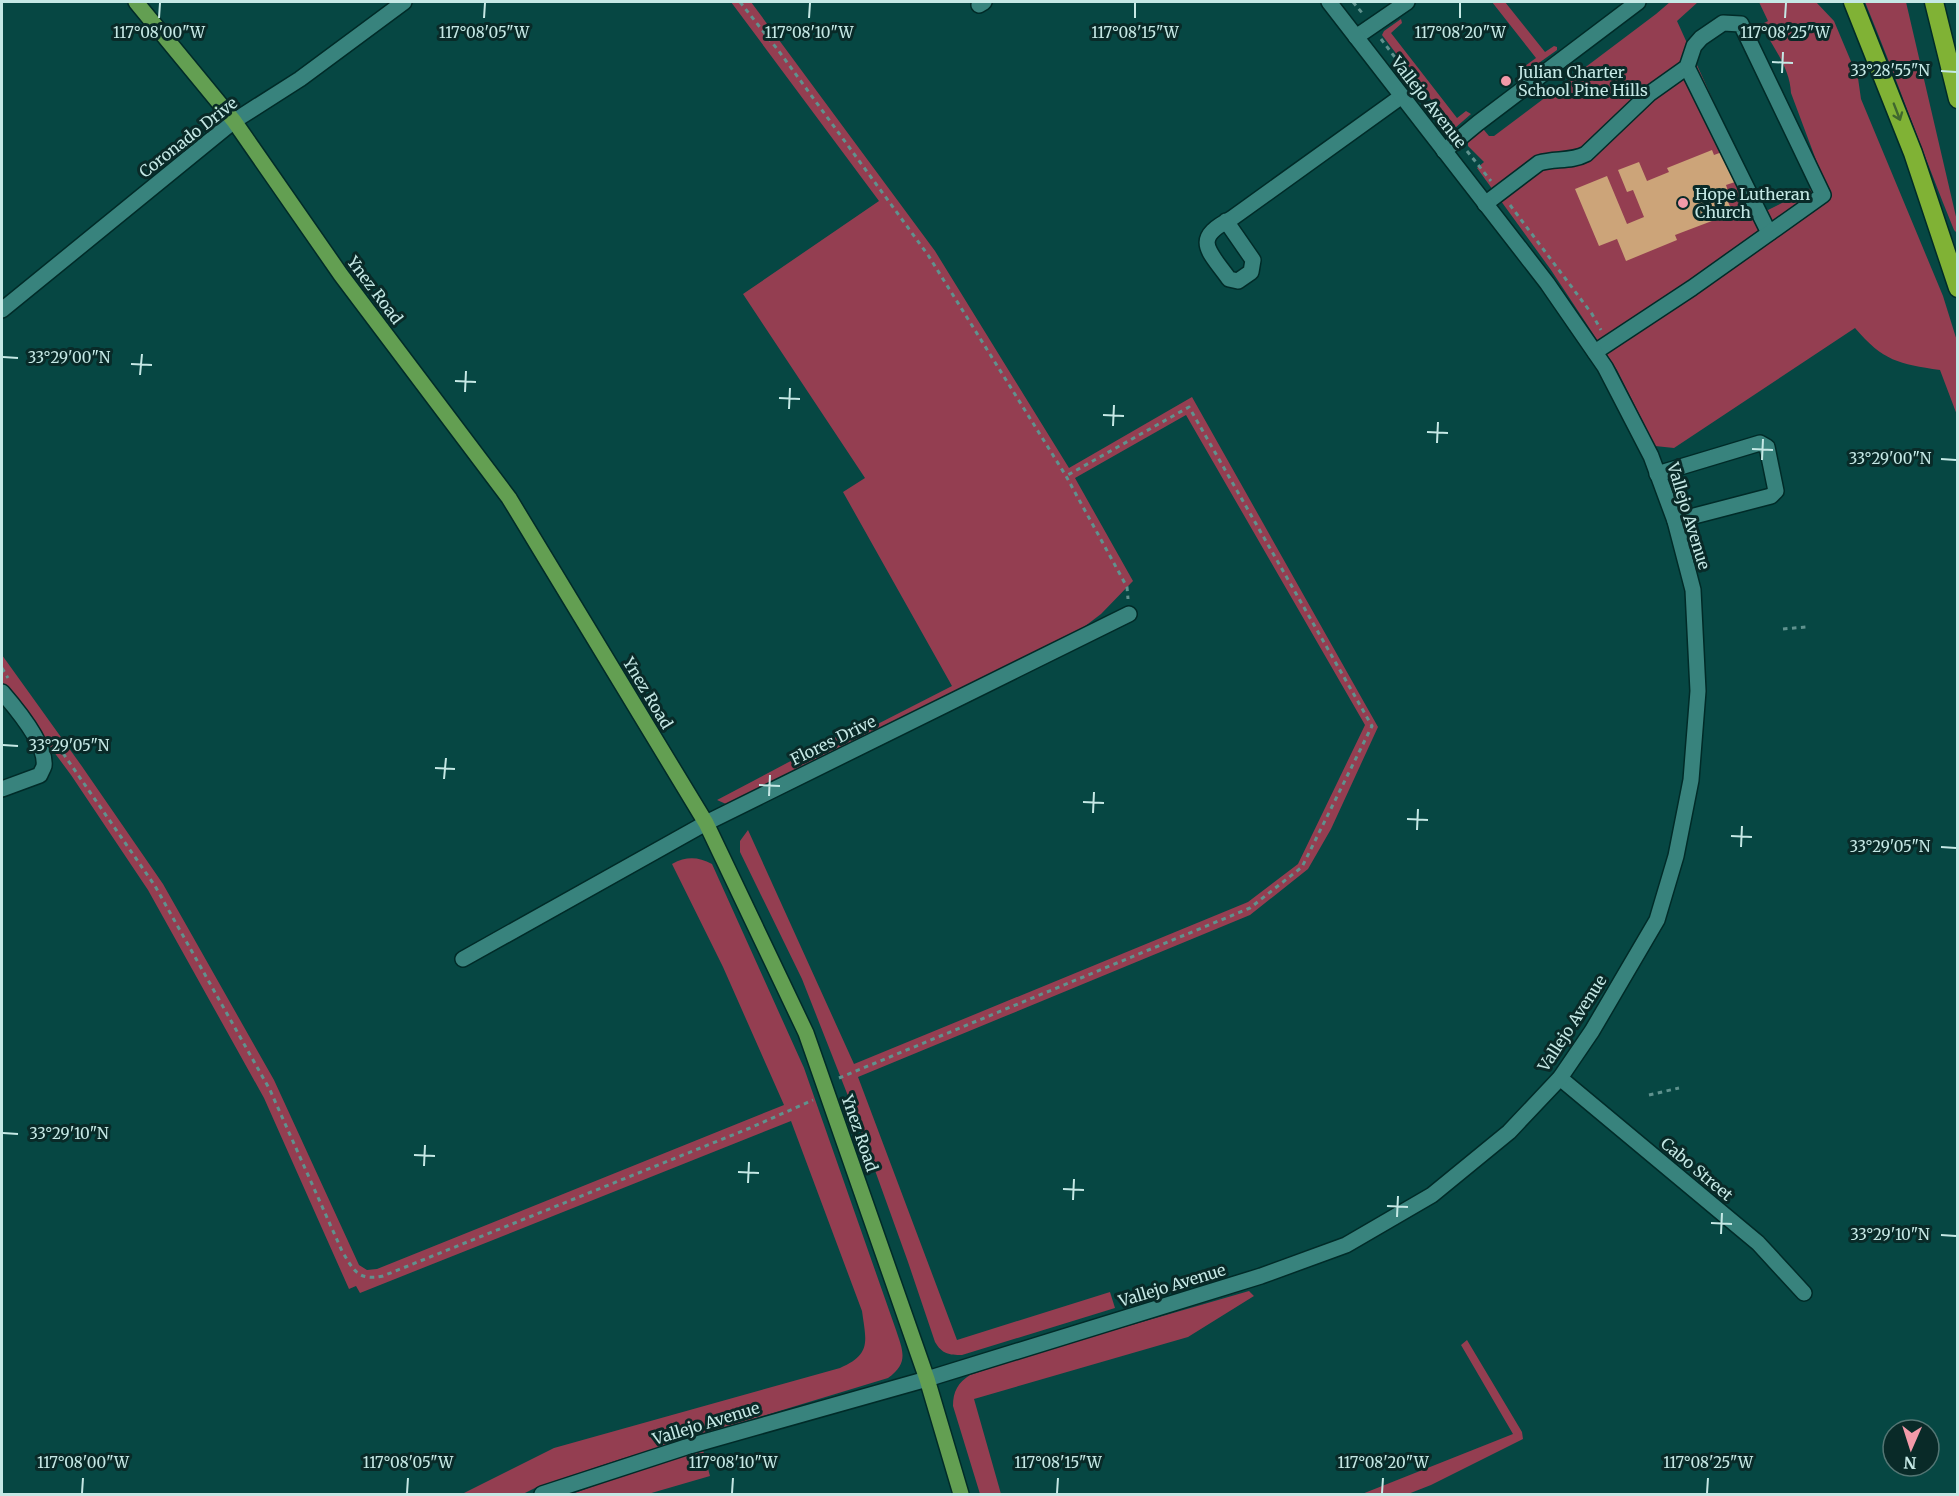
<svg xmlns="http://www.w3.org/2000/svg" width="1959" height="1496" font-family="Merriweather,serif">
  <rect width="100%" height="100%" fill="#064743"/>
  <g fill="#943e51">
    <path d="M731 2H751L935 251 1069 468 1192 397 1378 727 1331 829 1308 869 1250 915 858 1077 957 1340 1110 1292 1115 1308 962 1355C949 1355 942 1354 935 1342L908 1262 850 1101 802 979 740 852V841L748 830 854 1064 1248 902 1298 864 1365 725 1186 415 1075 478 1133 581 1101 614 1080 630 738 803 726 804 717 800 855 727 860 733 952 686 843 492 865 478 743 294 879 201Z"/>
    <path d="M1492 2H1505L1545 52 1554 46 1557 47V50L1529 70 1525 69V66L1536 58Z"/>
    <path d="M1670 2H1698L1677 21 1761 206 1768 210 1819 184 1822 176 1791 93C1790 69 1775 50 1764 30V23L1768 21 1759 2H1816L1834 21 1858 78 1861 99 1943 296 1957 341V415L1940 370C1899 364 1883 361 1855 328L1674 448 1655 446 1617 370 1551 270 1477 168 1484 162 1468 146V140L1480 130H1484L1489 136H1494L1656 14Z"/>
    <path d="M1865 2H1906L1957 221V233L1954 230C1923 154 1896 77 1865 2Z"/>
    <path d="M1401 19 1402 23 1391 33 1457 118 1466 111 1471 114 1455 128 1452 127 1382 35 1384 31Z"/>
    <path d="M2 655 81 765 163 884 274 1080 359 1265 367 1270 377 1269 784 1105 723 967 672 864C687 856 698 857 712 864L804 1068 896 1330C903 1351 909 1363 888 1378L621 1459 537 1487 523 1494H462L554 1448 840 1368C872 1354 866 1341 862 1311L791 1121 360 1293 356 1286 349 1289 264 1098 148 890 71 775 2 682Z"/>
    <path d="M1249 1291 1254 1296 1188 1337 974 1399 1001 1494H980L953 1406C953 1391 958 1383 970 1375L1035 1353Z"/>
    <path d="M1467 1340 1522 1432 1523 1439 1431 1485 1408 1494H1362L1513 1434 1461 1345Z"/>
    <path d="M703 1450 710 1476 648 1494H572L610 1480Z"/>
  </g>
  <path fill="#cca479" d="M1712 150 1714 155 1722 152 1735 182 1726 185 1728 191 1724 193 1733 213 1675 235 1677 240 1626 261 1617 239 1599 246 1575 189 1607 176 1627 224 1644 217 1633 190 1627 192 1618 170 1639 162 1647 181 1669 172 1667 168Z"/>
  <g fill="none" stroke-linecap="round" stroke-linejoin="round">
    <defs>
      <g id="minor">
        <path d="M979 5 984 2"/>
        <path d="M1356 37 1407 2"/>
        <path d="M1687 67 1769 233"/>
        <path d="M1444 151 1478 123 1638 2"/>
        <path d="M1485 204 1539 163C1555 158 1571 162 1586 154L1649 94 1687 67 1694 46 1701 38 1723 23 1741 24 1823 195 1692 288 1595 352"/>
        <path d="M1226 221 1253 260 1251 272 1238 281 1229 279C1209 251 1191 239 1231 219L1402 96"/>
        <path d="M2 310 234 121 300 79 404 2"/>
        <path d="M1657 474 1760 443 1767 447 1776 491 1771 496 1675 521"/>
        <path d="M2 692C15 707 47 745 44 766 43 769 41 772 40 775L2 789"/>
        <path d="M463 959 706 823 1129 614"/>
        <path d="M1560 1078 1758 1243 1804 1293"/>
        <path d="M542 1494 686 1447 927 1379 1261 1276 1346 1245 1432 1195 1509 1132 1560 1078 1592 1031 1657 920 1676 856 1691 780 1698 691 1693 590 1675 521 1651 456 1605 367 1547 283 1329 2"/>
      </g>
      <path id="major" d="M136 2 234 121 341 275 509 498 706 823 806 1033 927 1379 961 1494"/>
      <g id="highway">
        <path d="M1853 2 1913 153 1958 288"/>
        <path d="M1934 2 1958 99"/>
      </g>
    </defs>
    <use href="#minor" stroke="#002b28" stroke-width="18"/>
    <use href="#major" stroke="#002b28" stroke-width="18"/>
    <use href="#highway" stroke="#002b28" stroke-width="21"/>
    <g stroke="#5f928e" stroke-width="3" stroke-dasharray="4.5 4.5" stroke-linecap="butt">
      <path d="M740 2 778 50 928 255 1066 476 1127 587 1128 599"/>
      <path d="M1353 2 1363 14"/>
      <path d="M1381 39 1448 127"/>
      <path d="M1467 151 1491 181"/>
      <path d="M1510 205 1592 314 1601 330"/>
      <path d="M1783 629 1806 627"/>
      <path d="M2 668 8 678"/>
      <path d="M58 746 155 886 270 1090 342 1251C354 1271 358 1281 383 1276L750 1128 813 1100"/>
      <path d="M839 1078 1250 908 1302 867 1372 726 1189 407 1066 476"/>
      <path d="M1649 1095 1679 1088"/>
    </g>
    <use href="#minor" stroke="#38837d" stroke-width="15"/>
    <use href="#major" stroke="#639f52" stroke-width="15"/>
    <use href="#highway" stroke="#80b235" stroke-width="18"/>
  </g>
  <defs><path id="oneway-shaft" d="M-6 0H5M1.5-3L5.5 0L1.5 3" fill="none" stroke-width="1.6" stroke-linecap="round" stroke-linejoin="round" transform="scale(1.5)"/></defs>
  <use stroke="#3f672e" href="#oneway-shaft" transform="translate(1897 112) rotate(69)"/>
  <path fill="none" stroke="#c5e8e5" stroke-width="2" d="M159 18 160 3M484 18 485 3M809 18 810 3M1135 18V3M1460 18V3M1785 18 1786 3M1772 62 1793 63M1941 71 1956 72M1782 73 1783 52M3 357 18 358M131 364 152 365M140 375 142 354M455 381 476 382M465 392 466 371M779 398 800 399M789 409 790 388M1103 415 1124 416M1113 426 1114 405M1427 432 1448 433M1437 443 1438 422M1752 449 1773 450M1941 459 1956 460M1762 460 1763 439M3 745 18 746M435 768 455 769M444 779 446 758M759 785 780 786M769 796 770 775M1083 802 1104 803M1093 813 1094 792M1407 819 1428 820M1417 830 1418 809M1731 836 1752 837M1741 847 1742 826M1941 847 1956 848M3 1133 18 1134M414 1155 435 1156M424 1166 425 1145M738 1172 759 1173M748 1183 749 1162M1063 1189 1084 1190M1073 1200 1074 1179M1387 1206 1408 1207M1397 1217 1398 1196M1711 1223 1732 1224M1721 1234 1722 1213M1941 1235 1956 1236M82 1493 83 1478M407 1493 408 1478M732 1493 733 1478M1057 1493 1058 1478M1382 1493 1383 1478M1707 1493 1708 1478"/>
  <g fill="#f39aa9" stroke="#092a28" stroke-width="2">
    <circle cx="1506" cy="81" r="6"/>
    <circle cx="1683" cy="203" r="6"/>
  </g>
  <g text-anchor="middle" stroke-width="6" stroke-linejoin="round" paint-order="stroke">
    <g font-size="16" fill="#c5e8e5" stroke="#092a28" text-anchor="start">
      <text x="1518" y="78">Julian Charter<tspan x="1518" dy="18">School Pine Hills</tspan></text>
      <text x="1695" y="200">Hope Lutheran<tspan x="1695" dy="18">Church</tspan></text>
    </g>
    <g font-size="16" fill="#c5e8e5" stroke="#092a28">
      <text transform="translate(1429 102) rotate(52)" y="6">Vallejo Avenue</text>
      <text transform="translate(188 137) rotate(-38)" y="6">Coronado Drive</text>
      <text transform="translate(375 290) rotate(53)" y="6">Ynez Road</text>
      <text transform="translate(1689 516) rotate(73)" y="6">Vallejo Avenue</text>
      <text transform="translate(648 693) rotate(59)" y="6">Ynez Road</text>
      <text transform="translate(833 740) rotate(-26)" y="6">Flores Drive</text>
      <text transform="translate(1572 1023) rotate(-57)" y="6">Vallejo Avenue</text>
      <text transform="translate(860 1133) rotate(71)" y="6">Ynez Road</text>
      <text transform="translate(1697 1169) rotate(40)" y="6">Cabo Street</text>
      <text transform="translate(1172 1285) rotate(-17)" y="6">Vallejo Avenue</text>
      <text transform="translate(706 1423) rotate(-17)" y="6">Vallejo Avenue</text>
    </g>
  </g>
  <g font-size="15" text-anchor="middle" fill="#c5e8e5" stroke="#092a28" stroke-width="6" stroke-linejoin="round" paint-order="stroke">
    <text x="159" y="38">117°08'00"W</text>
    <text x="484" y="38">117°08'05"W</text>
    <text x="809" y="38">117°08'10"W</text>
    <text x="1135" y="38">117°08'15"W</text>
    <text x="1460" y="38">117°08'20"W</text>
    <text x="1785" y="38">117°08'25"W</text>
    <text x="1890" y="76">33°28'55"N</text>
    <text x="69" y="363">33°29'00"N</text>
    <text x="1890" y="464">33°29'00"N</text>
    <text x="69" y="751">33°29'05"N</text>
    <text x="1890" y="852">33°29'05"N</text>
    <text x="69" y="1139">33°29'10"N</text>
    <text x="1890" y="1240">33°29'10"N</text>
    <text x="83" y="1468">117°08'00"W</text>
    <text x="408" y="1468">117°08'05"W</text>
    <text x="733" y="1468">117°08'10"W</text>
    <text x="1058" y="1468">117°08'15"W</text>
    <text x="1383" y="1468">117°08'20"W</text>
    <text x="1708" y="1468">117°08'25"W</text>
  </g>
  <rect width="1959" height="1496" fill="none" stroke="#c5e8e5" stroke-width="6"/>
  <g transform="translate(1911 1448) rotate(183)"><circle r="28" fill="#092a28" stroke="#547674" stroke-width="1.5"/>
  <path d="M0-4.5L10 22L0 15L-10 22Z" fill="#f39aa9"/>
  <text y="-9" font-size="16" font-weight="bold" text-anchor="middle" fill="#c5e8e5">N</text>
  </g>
</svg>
